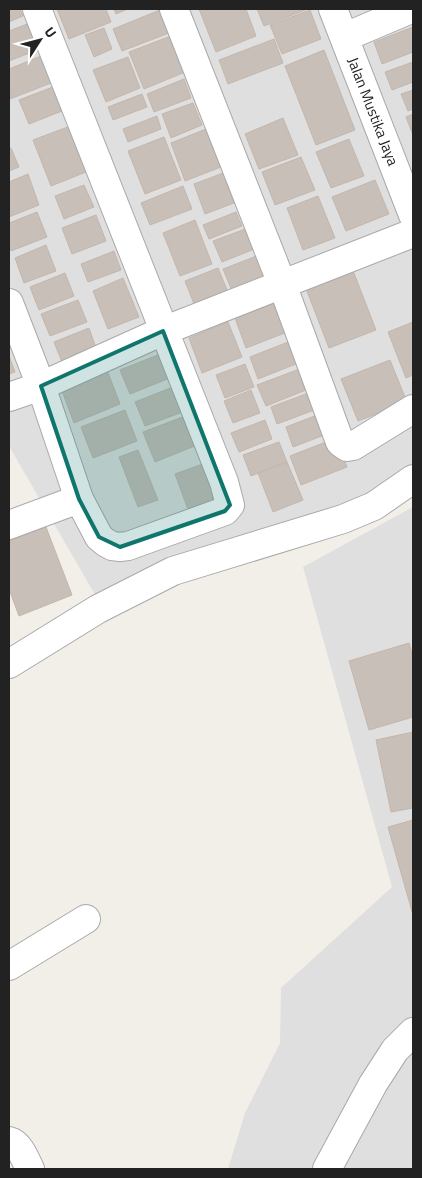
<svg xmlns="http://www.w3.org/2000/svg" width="422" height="1178" font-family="'Titillium Web',sans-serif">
  <rect width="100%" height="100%" fill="#f2efe9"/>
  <g fill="#e0dfdf">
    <path d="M9 9H413V485L101 605 9 446Z"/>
    <path d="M413 507V1169H228L245 1113 280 1043 281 988 392 887 303 567Z"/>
  </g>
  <g fill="#c7bfb8" stroke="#c4b6ab">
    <path d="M9 9H20L23 16 9 22Z"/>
    <path d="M57 9H106L111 22 69 39Z"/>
    <path d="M114 9H128L116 14Z"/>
    <path d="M199 9H246L256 36 216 52Z"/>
    <path d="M257 9H305V10L264 26Z"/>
    <path d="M160 10 169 33 122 51 113 29Z"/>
    <path d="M310 10 321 39 282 54 270 25Z"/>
    <path d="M35 21 45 47 9 61V31Z"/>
    <path d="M413 27V52L382 64 374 42Z"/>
    <path d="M104 28 112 49 94 57 85 35Z"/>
    <path d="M171 36 185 72 144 89 129 52Z"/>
    <path d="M274 39 283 63 228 84 219 60Z"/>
    <path d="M324 50 355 130 316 145 285 66Z"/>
    <path d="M41 56 51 83 10 99 9 69Z"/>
    <path d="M128 57 140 88 106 102 93 70Z"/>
    <path d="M413 62V82L392 90 385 72Z"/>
    <path d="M184 79 191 98 154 112 147 94Z"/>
    <path d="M58 85 67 109 29 124 19 100Z"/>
    <path d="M413 90V109L408 111 401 94Z"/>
    <path d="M142 94 147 107 113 120 108 107Z"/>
    <path d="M193 103 202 125 171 138 162 114Z"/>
    <path d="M413 114V135L406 117Z"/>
    <path d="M157 116 161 129 128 142 123 129Z"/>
    <path d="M283 118 298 155 259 169 245 134Z"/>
    <path d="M73 125 91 170 51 186 33 140Z"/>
    <path d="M206 129 221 167 185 181 171 143Z"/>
    <path d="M164 137 181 180 145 194 128 151Z"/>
    <path d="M349 139 364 176 331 188 316 152Z"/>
    <path d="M11 148 19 167 9 171V149Z"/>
    <path d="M301 157 315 190 275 205 262 172Z"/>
    <path d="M223 173 234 203 205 214 194 184Z"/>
    <path d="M28 174 39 205 9 217V182Z"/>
    <path d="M375 180 389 214 346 231 332 197Z"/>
    <path d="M84 185 94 207 64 219 55 196Z"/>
    <path d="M183 186 192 209 150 225 141 203Z"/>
    <path d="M318 196 335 238 303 250 287 208Z"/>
    <path d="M37 212 47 237 11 251 9 246V223Z"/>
    <path d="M236 212 242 226 209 239 203 225Z"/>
    <path d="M96 215 106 241 72 254 62 228Z"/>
    <path d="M195 220 212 264 180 276 163 233Z"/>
    <path d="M248 228 257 248 222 262 213 241Z"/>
    <path d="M46 245 56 271 24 283 15 258Z"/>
    <path d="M114 251 121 270 88 282 81 264Z"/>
    <path d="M259 255 269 282 234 296 223 269Z"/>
    <path d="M218 268 228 292 194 304 185 281Z"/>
    <path d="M352 268 376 330 329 348 305 286Z"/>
    <path d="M65 273 74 296 39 310 30 287Z"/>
    <path d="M123 278 139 317 108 329 93 291Z"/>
    <path d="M78 300 87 322 50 336 41 314Z"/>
    <path d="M279 301 290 331 246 348 235 318Z"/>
    <path d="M228 322 242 357 202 373 189 338Z"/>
    <path d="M413 322V375L406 378 388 332Z"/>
    <path d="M89 328 96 348 62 362 54 342Z"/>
    <path d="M293 340 301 362 258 379 250 357Z"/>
    <path d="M168 351 177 375 130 394 120 370Z"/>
    <path d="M9 356 15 372 9 374Z"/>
    <path d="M390 360 407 402 358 421 341 379Z"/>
    <path d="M245 364 254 387 225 398 216 375Z"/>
    <path d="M302 368 311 388 266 406 257 385Z"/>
    <path d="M107 370 120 404 74 423 61 388Z"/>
    <path d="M178 385 188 410 145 426 135 402Z"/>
    <path d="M251 390 260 413 233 423 224 401Z"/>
    <path d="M311 392 317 409 277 424 271 407Z"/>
    <path d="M125 410 137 441 93 458 81 427Z"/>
    <path d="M325 412 332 432 293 447 286 427Z"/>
    <path d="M185 416 197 445 155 462 143 432Z"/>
    <path d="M265 420 272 439 239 452 231 433Z"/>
    <path d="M336 438 347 467 301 485 290 456Z"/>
    <path d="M279 442 287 462 251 476 243 455Z"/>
    <path d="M138 450 158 500 138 507 119 457Z"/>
    <path d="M208 462 224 502 190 515 175 474Z"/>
    <path d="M287 462 303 500 273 512 258 473Z"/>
    <path d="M46 527 72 595 19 616 9 589V541Z"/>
    <path d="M409 643 413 657V717L369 730 349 661Z"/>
    <path d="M413 732V808L391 812 376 740Z"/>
    <path d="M413 820V915L388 827Z"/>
  </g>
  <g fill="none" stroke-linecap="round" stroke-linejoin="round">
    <defs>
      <g id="minor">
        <path d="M174 9 282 284 340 442 347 447 353 446 413 409"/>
        <path id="s1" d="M333 9 413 215"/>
        <path d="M345 37 411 9"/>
        <path d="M9 303 41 386 163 331 413 233"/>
        <path d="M9 397 41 386 79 499 99 537 105 542 112 546 120 547 128 546 225 511 230 505 224 482 37 9"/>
        <path d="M9 525 79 499"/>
        <path d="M9 664 98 609 173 571 343 519 374 506 413 479"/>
        <path d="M9 966 86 919"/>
        <path d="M9 1141C20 1144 25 1159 30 1169"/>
        <path d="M327 1169 373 1084 395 1050 413 1032"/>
      </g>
    </defs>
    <use href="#minor" stroke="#a9a9a9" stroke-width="30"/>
    <use href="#minor" stroke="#fff" stroke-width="28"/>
  </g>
  <path fill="#0f766e" fill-opacity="0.2" stroke="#0f766e" stroke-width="4" stroke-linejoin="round" d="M163 331 230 505 225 511 120 547 99 537 79 499 41 386Z"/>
  <g text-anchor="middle" stroke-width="4" stroke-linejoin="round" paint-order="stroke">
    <g font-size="15" fill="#222" stroke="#fff">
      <text dy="5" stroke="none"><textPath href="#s1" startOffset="110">Jalan Mustika Jaya</textPath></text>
    </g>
  </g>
  <rect width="422" height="1178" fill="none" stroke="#222222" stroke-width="20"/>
  <g transform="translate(40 40) rotate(54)" stroke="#ffffff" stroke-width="4" paint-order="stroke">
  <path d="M0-4L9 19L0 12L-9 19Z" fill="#222222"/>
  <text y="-8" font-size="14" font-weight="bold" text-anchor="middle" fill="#222222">U</text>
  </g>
</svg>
